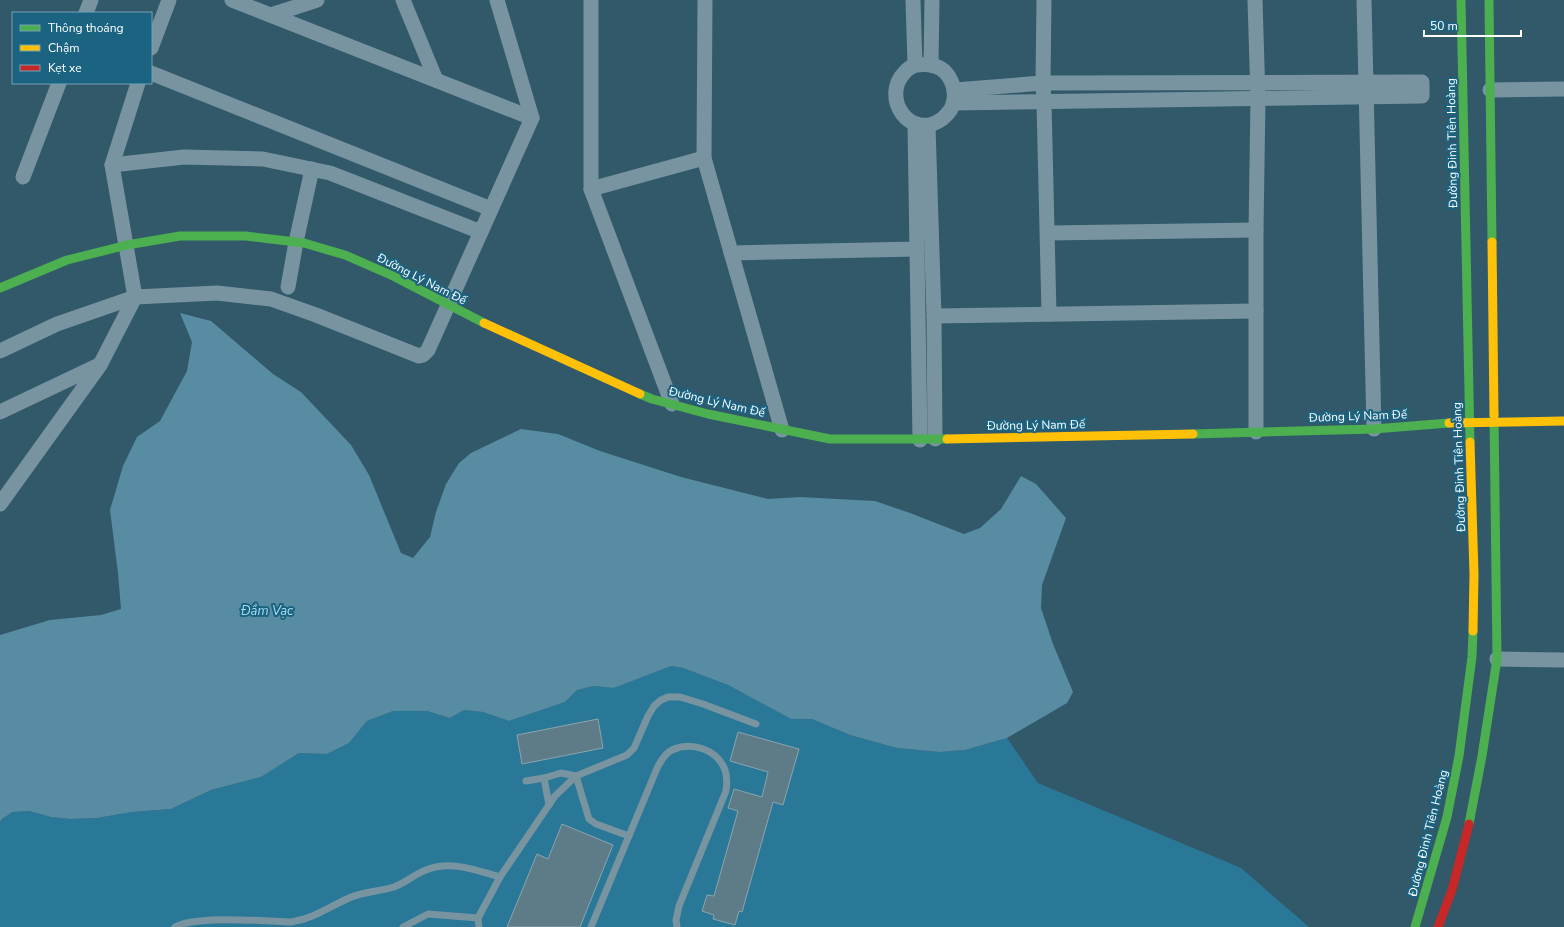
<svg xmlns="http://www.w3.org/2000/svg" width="1564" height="927" font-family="'Nunito Sans',sans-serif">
  <rect width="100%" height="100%" fill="#31596a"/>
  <path fill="#297897" d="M670 666 683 668 728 685 791 719H812L850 735 897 748 939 752 965 750 1007 738 1038 783 1241 868 1309 927H0V822L2 819 14 812 29 811 51 817 70 819 97 818 132 812 171 809 211 790 261 777 299 753 327 754 349 743 367 721 393 711H427L450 718 464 710 483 712 509 721 565 702 577 690 594 686 614 688Z"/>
  <path fill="#578ca2" d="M180 313 211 321 273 374 301 392 351 445 369 475 401 553 413 558 430 537 436 512 446 484 459 463 471 453 521 429 558 434 600 451 681 477 768 499 800 497 875 501 910 513 964 534 980 528 1001 509 1021 476 1036 484 1066 518 1042 585 1041 608 1053 644 1073 692 1067 703 1007 738 965 750 939 752 897 748 850 735 812 719H791L728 685 683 668 671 666 614 688 594 686 577 690 565 702 509 721 483 712 464 710 450 718 427 711H393L367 721 349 743 327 754 299 753 261 777 211 790 171 809 132 812 97 818 70 819 51 817 29 811 13 812 2 819 0 822V635L50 620 101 615 121 609 118 573 110 510 123 466 137 437 160 421 187 371 192 342Z"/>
  <g fill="#5e7c88" stroke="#8ba4ae">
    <path d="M598 719 603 748 522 764 517 735Z"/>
    <path d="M738 732 799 749 783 805 773 802 742 912 739 911 735 925 713 919 714 915 702 911 707 895 714 896 738 811 728 808 734 789 762 797 768 772 730 761Z"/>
    <path d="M562 824 613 845 580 927H507L537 854 548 859Z"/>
  </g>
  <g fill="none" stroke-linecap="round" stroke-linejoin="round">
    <g stroke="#7794a0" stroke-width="7">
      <path d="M526 781 544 778"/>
      <path d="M549 805 544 778 561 773 576 776 589 819 596 824 629 836"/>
      <path d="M175 927C197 915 264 921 291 922 313 919 329 907 349 898 364 891 379 892 394 887 405 883 415 874 426 870 451 860 475 870 500 877"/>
      <path d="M403 927 428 914 478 918"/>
      <path d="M479 927 478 918 500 877 555 796 576 776 627 755 634 748 648 716 654 706 661 700 668 697H680L703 704 756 724"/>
      <path d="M591 927 658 766C662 760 665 753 672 750 691 741 717 749 725 770 727 776 727 784 726 791L679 906 676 920 677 927"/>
    </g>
    <g stroke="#7794a0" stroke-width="15">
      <path d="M232 0 532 118"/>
      <path d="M403 0 436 80"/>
      <path d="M591 0V189L672 404"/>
      <path d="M705 0 704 158 782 430"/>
      <path d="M913 0 915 65"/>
      <path d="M1044 0 1043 83 1044 103 1049 314"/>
      <path d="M1255 0 1258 98 1256 230V432"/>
      <path d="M1364 0 1374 429"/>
      <path d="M86 13 91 0"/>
      <path d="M271 15 317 0"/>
      <path d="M151 48 169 0"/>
      <path d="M915 65C920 65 925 64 930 65 948 67 956 85 954 101 953 108 948 114 942 119 910 142 880 97 905 72 907 69 911 67 915 65Z"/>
      <path d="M931 65 932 0"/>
      <path d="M151 73 491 209"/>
      <path d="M1490 90 1564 89"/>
      <path d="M953 103 1422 96V82L1043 83 955 90"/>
      <path d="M915 125 920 440"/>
      <path d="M928 126 934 316 935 439"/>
      <path d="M112 165 184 157 263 159 330 173 481 232"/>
      <path d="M23 177 59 83"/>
      <path d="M591 189 704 158"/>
      <path d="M1048 233 1256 230"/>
      <path d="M731 253 917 249"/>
      <path d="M288 287 296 242 312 169"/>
      <path d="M934 316 1256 311"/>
      <path d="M0 351 57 324 135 297 217 293 271 299 316 315 419 356 423 355 428 350 532 118 497 0"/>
      <path d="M0 412 99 365"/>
      <path d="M0 504 100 365 135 297 112 165 138 83"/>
      <path d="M1497 659 1564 660"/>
    </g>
    <g stroke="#4caf50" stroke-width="9">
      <path d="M1461 0 1470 442"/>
      <path d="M1489 0 1492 242"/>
      <path d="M0 288 67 260 127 245 180 236H246L304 243 345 255 393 276 484 323"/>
      <path d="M640 394 652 399 708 414 830 439H947"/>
      <path d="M1193 434 1374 429 1449 423"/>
      <path d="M1469 824 1482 756 1497 659 1494 415"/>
      <path d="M1415 927 1447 817 1459 756 1472 657 1473 631"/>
    </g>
    <g stroke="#ffc107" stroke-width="9">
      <path d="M1492 242 1494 415"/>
      <path d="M484 323 640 394"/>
      <path d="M1449 423 1564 421"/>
      <path d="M947 439 1193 434"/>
      <path d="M1470 442 1474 574 1473 631"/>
    </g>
    <path stroke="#c62828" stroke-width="9" d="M1438 927 1452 890 1469 824"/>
  </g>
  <g text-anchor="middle" stroke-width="4" stroke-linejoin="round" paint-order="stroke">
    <g font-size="12" fill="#fff" stroke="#1a6381">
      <text transform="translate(1452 143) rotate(-91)" y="4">Đường Đinh Tiên Hoàng</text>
      <text transform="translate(422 279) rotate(27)" y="4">Đường Lý Nam Đế</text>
      <text transform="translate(717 402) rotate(13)" y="4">Đường Lý Nam Đế</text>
      <text transform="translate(1358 416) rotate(-2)" y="4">Đường Lý Nam Đế</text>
      <text transform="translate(1036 425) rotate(-1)" y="4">Đường Lý Nam Đế</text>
      <text transform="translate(1459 467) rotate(-92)" y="4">Đường Đinh Tiên Hoàng</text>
      <text transform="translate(1428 833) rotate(-76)" y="4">Đường Đinh Tiên Hoàng</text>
    </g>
    <g font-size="13" font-style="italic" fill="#a8def3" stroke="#1a6381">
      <text x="267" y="615">Đầm Vạc</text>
    </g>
  </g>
  <rect x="12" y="12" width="140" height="72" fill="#1a6381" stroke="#76a1b3"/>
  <rect x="20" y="25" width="20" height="6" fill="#4caf50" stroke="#76a1b3"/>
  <text x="48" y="32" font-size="12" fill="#ffffff">Thông thoáng</text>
  <rect x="20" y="45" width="20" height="6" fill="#ffc107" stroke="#76a1b3"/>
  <text x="48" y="52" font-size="12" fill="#ffffff">Chậm</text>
  <rect x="20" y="65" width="20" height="6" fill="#c62828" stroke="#76a1b3"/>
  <text x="48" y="72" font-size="12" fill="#ffffff">Kẹt xe</text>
  <path d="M1424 30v6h97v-6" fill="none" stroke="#ffffff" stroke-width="2"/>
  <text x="1430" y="30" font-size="12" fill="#ffffff" stroke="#1a6381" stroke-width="3" paint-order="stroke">50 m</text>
</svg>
